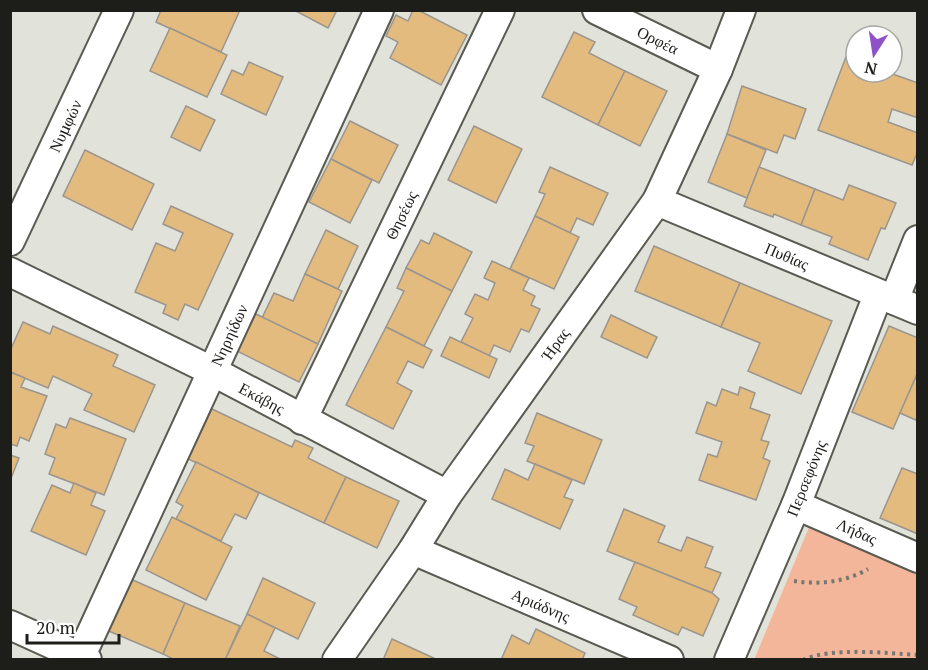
<svg xmlns="http://www.w3.org/2000/svg" width="928" height="670" font-family="'PT Serif',serif">
  <rect width="100%" height="100%" fill="#e1e2d9"/>
  <path fill="#f4b69b" d="M810 525 917 572V659L754 660Z"/>
  <g fill="#e4bb7e" stroke="#9a958e" stroke-width="1.5">
    <path d="M161 10H240L221 52 156 22Z"/>
    <path d="M294 10H337L328 28Z"/>
    <path d="M413 10H418L467 35 441 85 390 58 398 42 386 36 396 15 408 21Z"/>
    <path d="M170 28 227 55 207 97 150 71Z"/>
    <path d="M574 32 595 42 589 53 625 71 598 125 542 97Z"/>
    <path d="M846 57 856 60V72H887L918 83V118L892 109 888 122 918 133V151L912 165 818 130Z"/>
    <path d="M249 62 283 77 266 115 221 94 232 70 243 75Z"/>
    <path d="M625 71 667 91 640 146 598 125Z"/>
    <path d="M742 86 806 109 795 139 784 135 777 153 727 134Z"/>
    <path d="M186 106 215 120 200 151 171 137Z"/>
    <path d="M350 121 398 145 379 183 331 159Z"/>
    <path d="M474 126 522 149 496 203 448 180Z"/>
    <path d="M727 134 766 150 747 198 708 182Z"/>
    <path d="M85 150 154 184 132 230 63 196Z"/>
    <path d="M331 159 372 180 350 223 309 202Z"/>
    <path d="M550 167 608 193 593 225 577 218 570 233 535 216 545 194 539 192Z"/>
    <path d="M759 167 815 189 801 225 774 214 773 217 744 206Z"/>
    <path d="M849 185 896 203 885 229 881 228 868 260 829 244 832 237 801 225 815 189 843 200Z"/>
    <path d="M171 206 233 234 198 310 185 304 178 320 163 313 166 305 135 292 156 243 175 251 183 233 163 224Z"/>
    <path d="M535 216 579 237 554 289 510 269Z"/>
    <path d="M326 230 358 246 338 289 305 274Z"/>
    <path d="M434 233 472 252 452 291 406 268 421 240 429 244Z"/>
    <path d="M654 246 740 283 721 327 635 291Z"/>
    <path d="M492 261 529 278 523 290 535 296 531 305 540 309 529 332 521 329 510 352 494 345 489 356 461 342 473 318 465 314 475 294 488 300 495 283 484 278Z"/>
    <path d="M406 268 452 291 424 346 386 327 404 291 397 288Z"/>
    <path d="M305 274 342 291 318 344 262 318 274 293 293 301Z"/>
    <path d="M740 283 832 321 801 394 748 371 760 343 721 327Z"/>
    <path d="M256 314 318 344 299 382 237 351Z"/>
    <path d="M611 315 657 337 647 358 601 337Z"/>
    <path d="M23 322 50 334 53 326 118 355 113 366 155 385 134 432 84 410 92 394 53 376 48 388 10 372V351Z"/>
    <path d="M889 326 918 338V372L893 429 852 412Z"/>
    <path d="M386 327 432 350 423 368 408 361 397 383 412 391 393 429 346 405Z"/>
    <path d="M450 337 497 359 489 378 441 356Z"/>
    <path d="M10 372 25 378 21 387 47 396 29 441 20 437 17 446 10 444Z"/>
    <path d="M918 372V421L900 413Z"/>
    <path d="M740 387 755 393 750 408 770 415 761 440 769 442 763 458 770 461 756 500 699 480 708 454 717 457 722 442 696 433 707 402 716 406 722 389 738 395Z"/>
    <path d="M212 409 292 447 295 440 313 448 308 458 346 477 324 523 188 459Z"/>
    <path d="M537 413 602 440 584 484 527 461 534 446 525 443Z"/>
    <path d="M70 418 126 439 104 495 49 474 55 458 45 454 56 424 66 428Z"/>
    <path d="M10 455 19 458 10 481Z"/>
    <path d="M196 462 259 493 246 519 235 514 221 541 176 519 183 506 176 502Z"/>
    <path d="M535 464 572 480 564 497 573 500 560 529 492 499 505 469 528 480Z"/>
    <path d="M902 468 918 474V534L880 518Z"/>
    <path d="M346 477 399 501 377 548 324 523Z"/>
    <path d="M74 483 96 493 91 505 105 511 86 555 31 531 52 485 70 493Z"/>
    <path d="M624 509 665 526 658 542 681 551 687 537 713 547 705 567 721 573 712 593 607 551Z"/>
    <path d="M172 517 232 547 206 600 146 570Z"/>
    <path d="M635 562 712 593 719 599 703 636 682 627 678 635 633 615 637 607 619 599Z"/>
    <path d="M126 577 185 603 163 654 104 629Z"/>
    <path d="M263 578 315 603 298 639 247 614Z"/>
    <path d="M185 603 240 626 225 660H175L163 654Z"/>
    <path d="M247 614 275 628 264 651 282 660H225Z"/>
    <path d="M536 629 585 653 582 660H501L512 635 529 644Z"/>
    <path d="M392 639 438 660H383Z"/>
  </g>
  <g fill="none" stroke-linecap="round" stroke-linejoin="round">
    <defs>
      <g id="minor">
        <path d="M597 10 718 69"/>
        <path d="M657 201 918 310"/>
        <path d="M10 241 119 10"/>
        <path d="M10 272 212 371 447 495"/>
        <path d="M894 300 918 240"/>
        <path d="M302 420 500 10"/>
        <path d="M796 505 918 558"/>
        <path d="M413 550 669 660"/>
        <path d="M10 625 87 660"/>
        <path d="M79 660 379 10"/>
        <path d="M337 660 413 550 447 495 657 201 718 69 741 10"/>
        <path d="M729 660 796 505 878 295"/>
      </g>
    </defs>
    <use href="#minor" stroke="#595a52" stroke-width="32"/>
    <g stroke="#777771" stroke-width="4" stroke-dasharray="3 4.5" stroke-linecap="butt">
      <path d="M794 581C819 585 846 582 868 569"/>
      <path d="M803 660C830 647 887 653 918 655"/>
    </g>
    <use href="#minor" stroke="#fff" stroke-width="28"/>
  </g>
  <g text-anchor="middle" stroke-width="4.5" stroke-linejoin="round" paint-order="stroke">
    <g font-size="16" fill="#1d1d1a" stroke="#fff">
      <text transform="translate(658 40) rotate(26)" y="6">Ορφέα</text>
      <text transform="translate(65 126) rotate(-65)" y="6">Νυμφών</text>
      <text transform="translate(401 215) rotate(-64)" y="6">Θησέως</text>
      <text transform="translate(787 256) rotate(23)" y="6">Πυθίας</text>
      <text transform="translate(229 335) rotate(-65)" y="6">Νηρηίδων</text>
      <text transform="translate(555 344) rotate(-54)" y="6">Ήρας</text>
      <text transform="translate(262 398) rotate(28)" y="6">Εκάβης</text>
      <text transform="translate(806 478) rotate(-68)" y="6">Περσεφόνης</text>
      <text transform="translate(857 531) rotate(24)" y="6">Λήδας</text>
      <text transform="translate(541 605) rotate(23)" y="6">Αριάδνης</text>
    </g>
  </g>
  <rect width="928" height="670" fill="none" stroke="#1d1d1a" stroke-width="24"/>
  <g transform="translate(874 54) rotate(192)"><circle r="28" fill="#ffffff" stroke="#a5a5a3" stroke-width="1.5"/>
  <path d="M0-4.5L10 22L0 15L-10 22Z" fill="#8e51c7"/>
  <text y="-9" font-size="16" font-weight="bold" text-anchor="middle" fill="#1d1d1a">N</text>
  </g>
  <path d="M27 634v9h92v-9" fill="none" stroke="#1d1d1a" stroke-width="3"/>
  <text x="36" y="634" font-size="18" fill="#1d1d1a" stroke="#ffffff" stroke-width="4.5" paint-order="stroke">20 m</text>
</svg>
